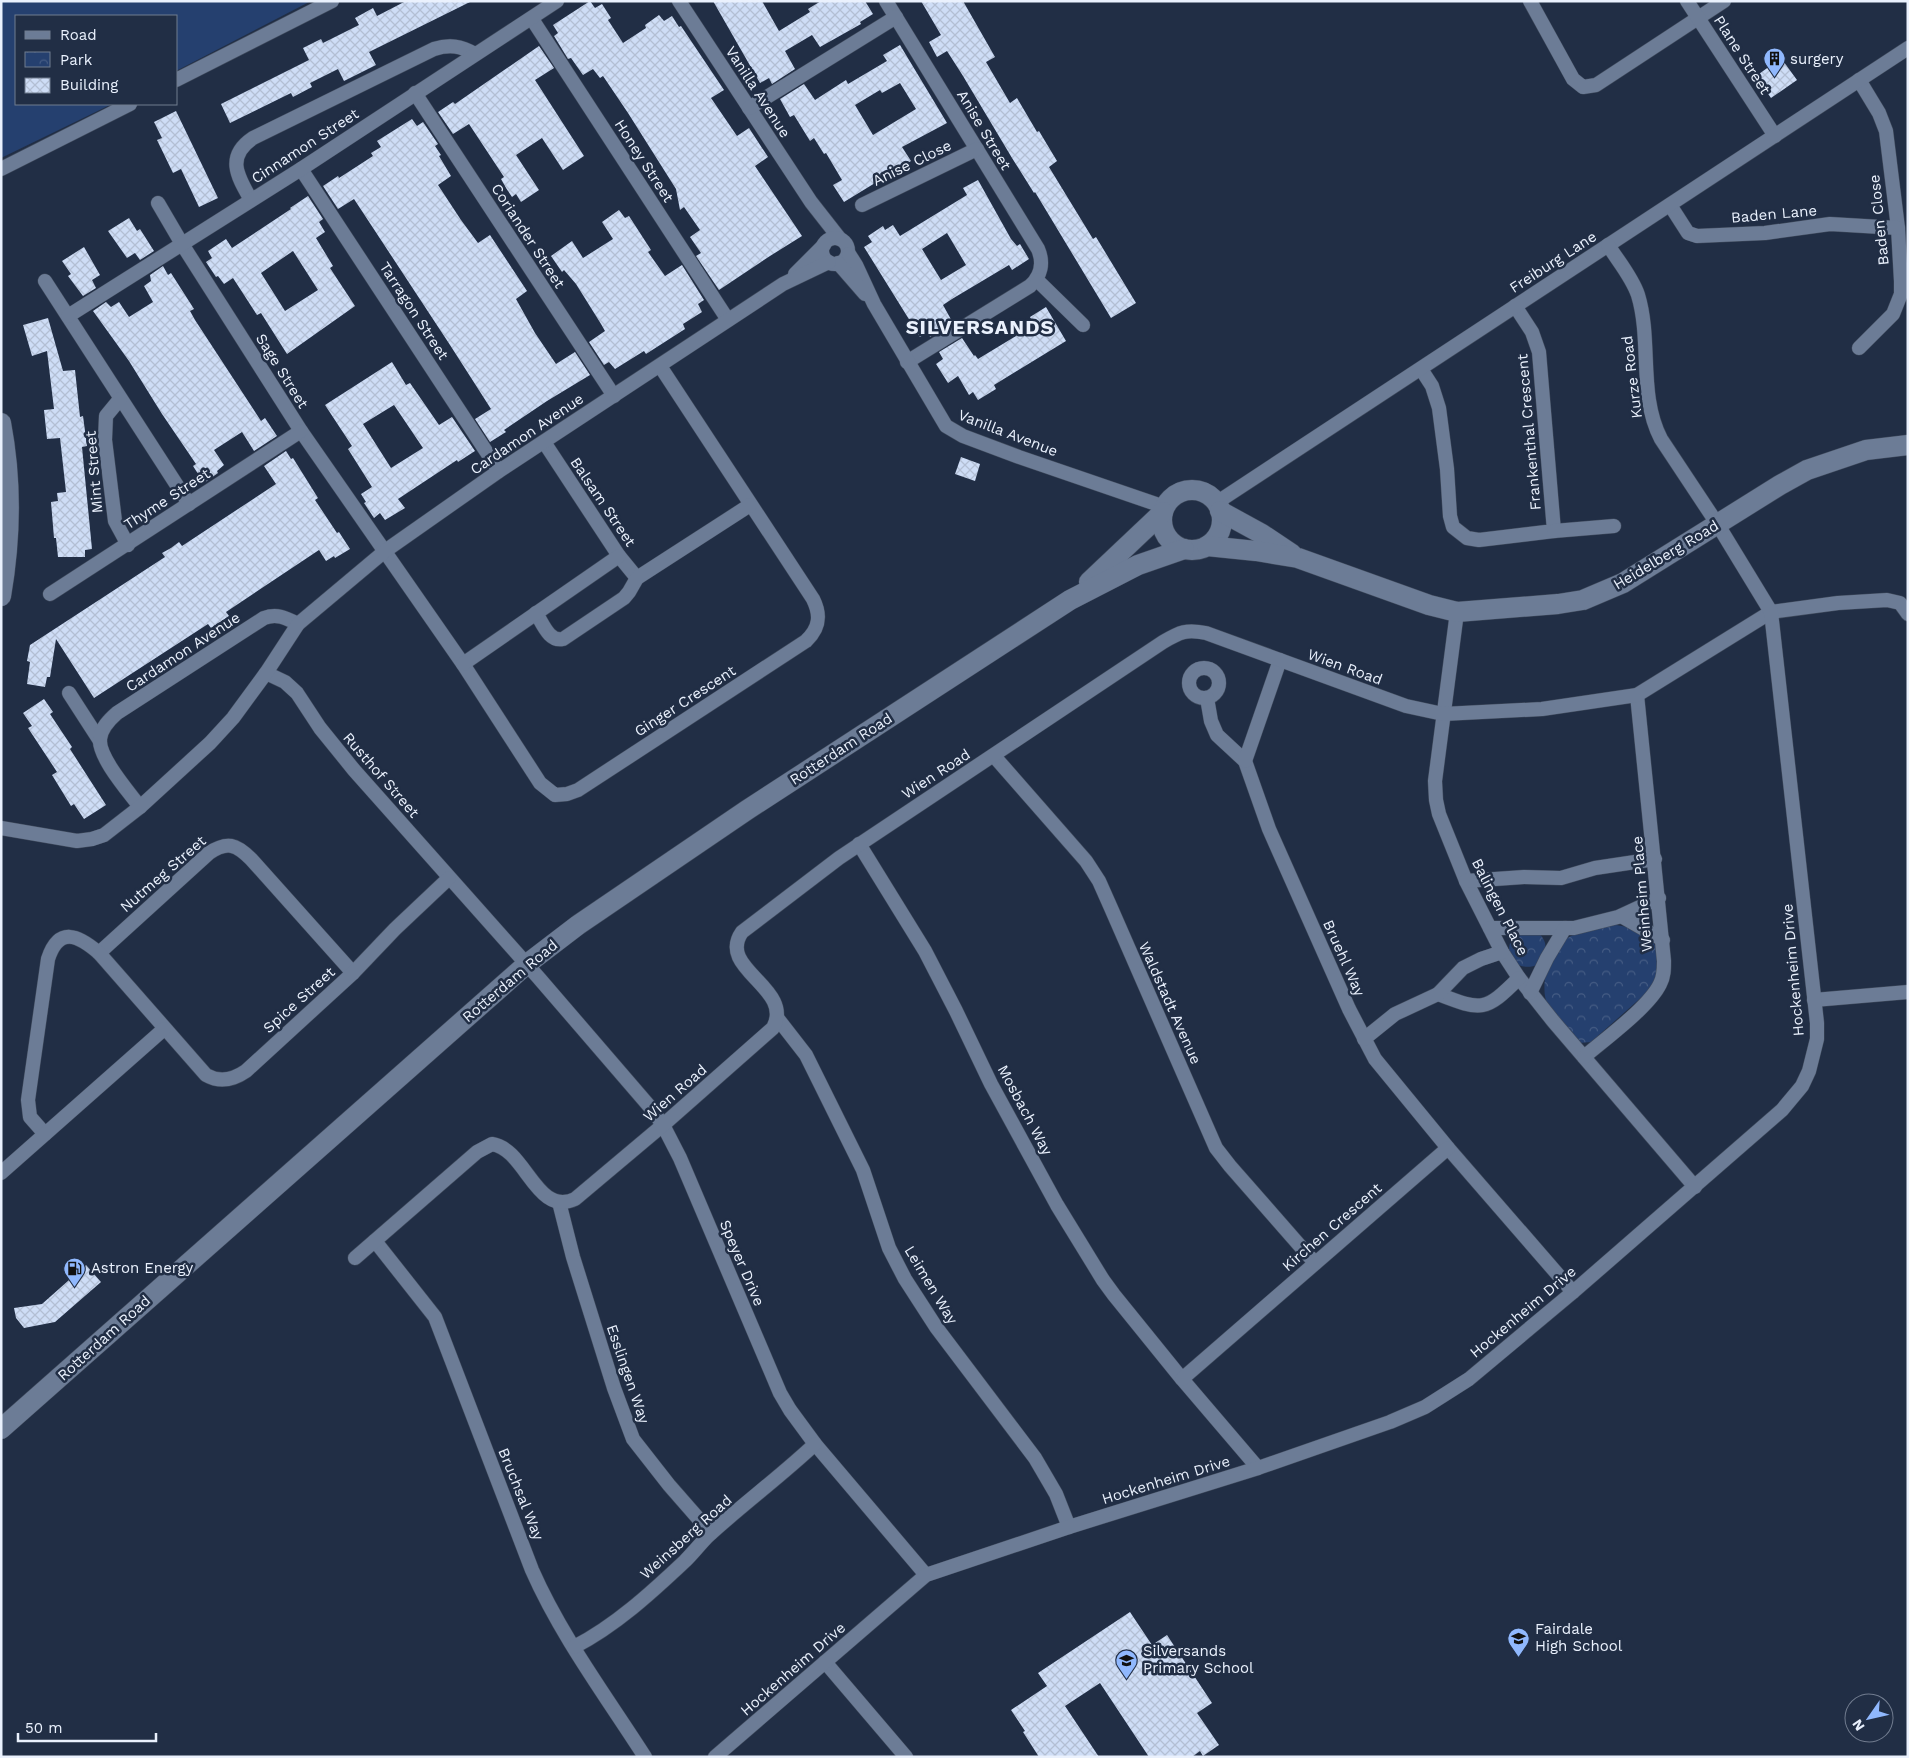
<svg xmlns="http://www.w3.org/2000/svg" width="1909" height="1758" font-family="'Work Sans',sans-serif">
  <defs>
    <pattern id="park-crowns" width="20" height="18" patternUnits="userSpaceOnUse" patternTransform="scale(1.25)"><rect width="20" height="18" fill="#25406f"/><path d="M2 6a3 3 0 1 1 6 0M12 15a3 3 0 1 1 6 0" fill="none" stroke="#455c84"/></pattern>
    <pattern id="building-cross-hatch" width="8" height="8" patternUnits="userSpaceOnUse" patternTransform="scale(1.25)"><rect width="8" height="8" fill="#ceddf6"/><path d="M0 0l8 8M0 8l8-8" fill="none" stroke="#b3bfd4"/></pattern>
  </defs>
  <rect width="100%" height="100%" fill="#212e45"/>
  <path fill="#25406f" d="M1 1H311L176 71V16H16V104H112L1 158Z"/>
  <g fill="url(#park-crowns)">
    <path d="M1616 925 1627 927 1652 940 1656 948 1659 974 1652 988 1591 1042 1579 1043C1570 1033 1555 1019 1549 1008 1537 987 1550 947 1571 936 1584 928 1601 926 1616 925Z"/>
    <path d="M1516 933H1539C1549 944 1546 952 1539 964 1516 975 1499 952 1516 933Z"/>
  </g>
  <g fill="url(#building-cross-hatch)" fill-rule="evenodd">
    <path d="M406 1H472L369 52 376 65 344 81 338 69 310 83 312 87 293 97 291 93 230 123 221 104 309 60 303 48 321 39 323 43 359 25 355 18 373 8 377 16Z"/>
    <path d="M590 1 595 8 602 4 611 18 608 20 623 43 646 28 645 25 659 15 664 21 672 16 679 27 681 26 724 90 711 98 737 136 749 128 768 157 755 166 802 236 770 256 719 290 696 256 701 253 690 237 700 230 684 207 680 210 676 189 628 113 603 76 600 78 593 69 583 75 571 58 568 59 554 36 558 33 553 25Z"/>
    <path d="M713 1H762L779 31 810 12 808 9 821 1H865L873 14 860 22 861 24 820 47 812 35 785 51 795 69 772 84 769 78 760 83Z"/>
    <path d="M921 1H963L995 57 986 62 1010 103 1017 98 1037 132 1039 131 1057 161 1049 167 1093 239 1096 237 1136 303 1111 318 1035 192 1034 193 1012 158 963 76 947 51 937 57 929 42 941 35Z"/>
    <path d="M900 45 947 123 902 147 911 161 844 202 833 185 842 180 826 153 824 154 814 138 810 141 794 115 790 117 780 99 804 84 815 100 846 80 848 84 887 61 883 55ZM900 83 916 109 873 135 855 105 880 90 882 93Z"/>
    <path d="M539 46 554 68 535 80 584 156 563 170 542 138 516 155 539 190 521 202 516 194 512 197 506 188 501 179 504 177 469 124 453 134 438 112 453 102 455 104Z"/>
    <path d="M1781 58 1797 80 1771 98 1764 88 1760 91 1752 79Z"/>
    <path d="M176 111 218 198 199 207 181 169 173 173 157 140 162 138 154 122Z"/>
    <path d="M412 119 417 126 423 122 438 144 435 146 441 155 439 156 451 176 438 185 461 220 478 243 490 235 527 291 516 299 535 333 556 364 575 352 590 375 547 401 504 430 506 432 490 442 475 419 491 409 450 345 354 199 338 209 323 186 338 176 339 178 373 156 371 153 381 147 377 141Z"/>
    <path d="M978 180 1011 239 1017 246 1020 244 1029 259 1012 270 1009 265 952 299 943 305 953 323 930 337 928 332 920 337 864 247 872 242 868 236 883 226 885 230 893 225 900 236 967 195 963 188ZM947 233 966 265 941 280 922 249Z"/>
    <path d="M308 196 323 219 319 222 325 232 316 238 333 266 330 268 355 306 287 354 261 313 257 315 233 278 224 284 218 276 216 277 206 262 212 258 208 251 226 239 232 248 291 209 290 208ZM293 251 318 290 285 311 261 273Z"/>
    <path d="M619 210 625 218 629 216 651 250 648 252 665 276 682 265 704 300 698 304 702 312 683 324 685 329 646 354 644 351 615 369 609 362 604 365 589 342 605 331 601 324 576 284 564 270 562 272 551 256 572 241 583 258 613 239 602 222Z"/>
    <path d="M129 218 137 231 140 229 154 251 140 260 135 253 127 258 108 231Z"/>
    <path d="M84 247 100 275 92 280 96 288 83 296 68 276 71 274 62 261Z"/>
    <path d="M163 266 168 275 171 273 194 309 190 311 195 320 261 421 265 418 277 436 254 451 242 432 214 450 224 465 217 471 218 473 204 483 193 466 196 464 162 414 129 361 93 311 106 302 111 307 119 302 129 317 153 302 144 286 151 281 150 275Z"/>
    <path d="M1046 307 1066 341 994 385 996 389 978 400 973 392 969 395 958 376 948 383 936 364 943 359 939 352 962 338 974 356 975 355 978 359 1034 325 1030 317Z"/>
    <path d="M48 318 63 371 75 370 80 417 83 416 87 446 82 447 92 549 85 550V557H58L56 538H54L51 502 58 501 57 493 66 492 60 438 47 439 44 410 54 409 47 351 32 356 23 325Z"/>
    <path d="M392 362 406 385 410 383 439 425 452 417 475 451 458 462 457 460 398 499 405 508 385 520 380 513 374 518 364 503 366 502 361 494 372 487 348 449 352 446 325 405ZM394 405 423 448 391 468 363 424Z"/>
    <path d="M286 451 291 459 293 458 318 498 315 500 337 533 339 532 350 549 335 558 334 556 326 561 319 550 226 612 229 616 211 628 208 624 94 698 56 639 50 677H47L45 687 27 684 30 662 27 661 30 645 165 557 162 553 171 548 179 542 182 546 276 484 264 466Z"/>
    <path d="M961 457 980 464 975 481 955 474Z"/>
    <path d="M44 699 53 712 50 714 72 747 70 749 106 805 84 819 74 804 71 806 52 775 57 772 28 728 32 726 23 713Z"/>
    <path d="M86 1265 101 1282 55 1322 24 1328 16 1318 14 1308 42 1304Z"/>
    <path d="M1130 1612 1152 1645 1167 1635 1212 1703 1197 1713 1219 1745 1203 1756 1200 1751 1192 1757H1149L1100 1683 1065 1706 1099 1757H1039L1023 1732 1025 1731 1011 1710 1047 1686 1038 1673Z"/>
  </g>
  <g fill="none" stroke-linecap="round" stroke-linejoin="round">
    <defs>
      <g id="street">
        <path d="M679 1 811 202 840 239"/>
        <path d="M886 1 1038 249C1044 263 1041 276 1030 286L907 362"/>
        <path d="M1530 1 1573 79 1583 87 1596 85 1724 1"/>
        <path d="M1687 1 1775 136"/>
        <path d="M532 19 728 320"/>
        <path d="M176 80 332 1"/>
        <path d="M1859 80 1879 113 1886 131 1898 228 1901 281V294L1893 314 1859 348"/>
        <path d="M415 93 614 396"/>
        <path d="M749 108 896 17"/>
        <path d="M1 169 130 104"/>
        <path d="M301 169 499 471"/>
        <path d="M251 200C238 177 225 157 253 138L434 49C450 44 461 46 475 54"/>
        <path d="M158 203 182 244 301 431 463 664 540 783 555 795 567 794 578 790 806 641C820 628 821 615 813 599L660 366"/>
        <path d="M862 205 977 149"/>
        <path d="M1670 205 1688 233 1697 236 1765 233 1830 224 1898 228"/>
        <circle cx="835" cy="251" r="13"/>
        <path d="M849 254 856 265 874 304 946 426 963 436 1019 457 1165 507"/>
        <path d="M838 263 865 294"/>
        <path d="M795 274 824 245"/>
        <path d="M1037 280 1083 325"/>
        <path d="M45 281 189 504"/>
        <path d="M68 316 301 169 557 1"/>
        <path d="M1421 369 1432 386 1439 408 1447 469 1450 516 1453 527 1467 538 1479 540 1554 531 1539 352 1532 332 1515 306"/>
        <path d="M120 399 106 416 105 440 115 521 128 545"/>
        <path d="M544 442 619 556 637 578"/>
        <path d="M1216 503 1908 48"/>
        <path d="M1554 531 1614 526"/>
        <path d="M50 594 301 431"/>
        <path d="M1457 612 1435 781 1436 800 1439 814 1466 881 1502 952 1519 978 1553 1021 1695 1187"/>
        <path d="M536 613C543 624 549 642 563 639L624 598 629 592 637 578 750 505"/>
        <path d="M463 664 619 556"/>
        <circle cx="1204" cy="683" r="15"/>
        <path d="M266 673 285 682 297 693 320 728 354 770 538 977 650 1107 663 1125 680 1158 780 1393 790 1410 815 1444 926 1575"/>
        <path d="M69 693 100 741"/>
        <path d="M1207 698 1211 721 1217 735 1245 761 1269 829 1349 1009 1375 1059 1448 1148 1573 1292"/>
        <path d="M994 756 1086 861 1099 881 1111 908 1216 1148 1230 1166 1315 1263"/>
        <path d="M1245 761 1280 660"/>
        <path d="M140 807C129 792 98 757 100 739 101 728 109 720 117 713L264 618C277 613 286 618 298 624"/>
        <path d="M1 828 77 841 92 839 104 835 140 807 210 743 233 718 266 673 298 624 385 551 499 471 783 284 829 262"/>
        <path d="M859 844 925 951 956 1011 991 1084 1057 1205 1103 1280 1114 1295 1182 1379 1258 1468"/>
        <path d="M1466 881 1524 877 1561 878 1595 868 1655 859"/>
        <path d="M1621 916 1663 940"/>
        <path d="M1490 928H1574L1618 917 1659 898"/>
        <path d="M99 953 209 853C227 841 236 844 251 859L353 973"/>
        <path d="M1530 993 1547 958 1565 928"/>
        <path d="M1438 994C1482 1011 1485 1012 1519 978"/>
        <path d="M1814 1000 1908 992"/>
        <path d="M778 1019 806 1055 863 1170 889 1248 905 1279 936 1327 1035 1458 1056 1494 1069 1527"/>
        <path d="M1364 1039 1395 1014 1438 994 1463 968 1481 959 1502 952"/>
        <path d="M1584 1057C1605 1039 1649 1007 1660 984 1664 977 1664 969 1664 961L1637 695"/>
        <path d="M45 1134 30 1117 28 1100 48 959C59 926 78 935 99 953L206 1075C220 1083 233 1080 246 1071L353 973 395 929 449 878"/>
        <path d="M1 1173 164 1029"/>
        <path d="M559 1202 573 1257 614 1388 633 1439 669 1485 711 1533"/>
        <path d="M375 1241 435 1317 532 1570C561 1636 606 1696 645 1757"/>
        <path d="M355 1258 477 1152 492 1144C526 1149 536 1217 575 1199L663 1125 773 1028C795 988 716 969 742 932L839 858 1163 642C1180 632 1186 629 1206 633L1406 706 1443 714 1542 709 1637 695 1771 612 1838 603 1887 600 1900 603 1908 614"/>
        <path d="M1182 1379 1448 1148"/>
        <path d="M574 1647C615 1626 651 1593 685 1561 693 1553 700 1544 708 1536 743 1504 781 1476 815 1444"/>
        <path d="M825 1662 906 1757"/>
        <path d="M715 1757 926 1575 1069 1527 1258 1468 1390 1422 1425 1407 1469 1379 1573 1292 1782 1110 1802 1086 1809 1071 1817 1039V1023L1771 612 1718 525 1661 439C1638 395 1652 341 1638 295 1632 277 1618 261 1608 245"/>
      </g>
      <g id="secondary">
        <path d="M1 423C12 481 11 538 1 596"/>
        <circle cx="1192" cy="520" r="30"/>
        <path d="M1220 511 1262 534 1292 554"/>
        <path d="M1207 546 1256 551 1298 558 1429 605 1457 612 1558 604 1583 600 1623 583 1780 485 1807 470 1866 450 1908 445"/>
        <path d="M1089 582 1163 512"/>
        <path d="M1 1429 527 964 578 925 747 810 1070 600 1138 565 1184 549"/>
      </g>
    </defs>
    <use href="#street" stroke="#404b5d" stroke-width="15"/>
    <use href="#secondary" stroke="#404b5d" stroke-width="21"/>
    <use href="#street" stroke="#6c7c96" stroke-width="14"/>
    <use href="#secondary" stroke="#6c7c96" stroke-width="20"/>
  </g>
  <defs>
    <symbol id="building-pin" viewBox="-11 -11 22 30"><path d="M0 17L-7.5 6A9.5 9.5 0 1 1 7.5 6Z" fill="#90b8fd" stroke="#212e45"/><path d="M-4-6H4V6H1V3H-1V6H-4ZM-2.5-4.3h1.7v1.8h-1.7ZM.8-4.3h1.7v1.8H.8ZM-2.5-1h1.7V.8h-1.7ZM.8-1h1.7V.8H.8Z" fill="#111"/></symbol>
    <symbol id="fuel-pin" viewBox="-11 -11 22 30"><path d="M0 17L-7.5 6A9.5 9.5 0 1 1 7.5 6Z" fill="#90b8fd" stroke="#212e45"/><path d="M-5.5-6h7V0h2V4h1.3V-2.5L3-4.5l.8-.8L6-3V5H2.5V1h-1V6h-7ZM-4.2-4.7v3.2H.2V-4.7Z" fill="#111"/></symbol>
    <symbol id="school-pin" viewBox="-11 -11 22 30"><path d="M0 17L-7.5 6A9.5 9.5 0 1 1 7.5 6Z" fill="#90b8fd" stroke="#212e45"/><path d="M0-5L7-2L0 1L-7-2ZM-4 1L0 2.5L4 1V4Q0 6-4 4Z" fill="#111"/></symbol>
  </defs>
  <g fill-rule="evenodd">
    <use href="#building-pin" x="1762" y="46" width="25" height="34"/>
    <use href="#fuel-pin" x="62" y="1256" width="25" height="34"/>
    <use href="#school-pin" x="1506" y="1626" width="25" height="34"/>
    <use href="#school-pin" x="1114" y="1648" width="25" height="34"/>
  </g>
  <g text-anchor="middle" stroke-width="5" stroke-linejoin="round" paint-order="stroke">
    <g font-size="15" fill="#eaf1fd" stroke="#212e45">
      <text transform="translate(1742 55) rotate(57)" y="5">Plane Street</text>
      <text transform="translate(758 92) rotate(57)" y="5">Vanilla Avenue</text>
      <text transform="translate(984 130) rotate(59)" y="5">Anise Street</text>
      <text transform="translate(305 146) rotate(-33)" y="5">Cinnamon Street</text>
      <text transform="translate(644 161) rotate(57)" y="5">Honey Street</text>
      <text transform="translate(912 163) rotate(-26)" y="5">Anise Close</text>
      <text transform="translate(1774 214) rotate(-5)" y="5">Baden Lane</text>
      <text transform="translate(1879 220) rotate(-96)" y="5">Baden Close</text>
      <text transform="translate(528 236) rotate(57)" y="5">Coriander Street</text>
      <text transform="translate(1553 262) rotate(-33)" y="5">Freiburg Lane</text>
      <text transform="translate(414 311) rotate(57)" y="5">Tarragon Street</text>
      <text transform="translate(282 371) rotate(58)" y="5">Sage Street</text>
      <text transform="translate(1632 377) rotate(-97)" y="5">Kurze Road</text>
      <text transform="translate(1529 432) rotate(-95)" y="5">Frankenthal Crescent</text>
      <text transform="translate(1008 433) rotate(21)" y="5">Vanilla Avenue</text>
      <text transform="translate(527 434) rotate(-34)" y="5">Cardamon Avenue</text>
      <text transform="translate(94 472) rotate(-95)" y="5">Mint Street</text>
      <text transform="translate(167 499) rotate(-33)" y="5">Thyme Street</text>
      <text transform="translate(603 502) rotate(56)" y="5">Balsam Street</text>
      <text transform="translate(1666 555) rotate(-31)" y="5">Heidelberg Road</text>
      <text transform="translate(183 652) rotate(-33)" y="5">Cardamon Avenue</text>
      <text transform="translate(1345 667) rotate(20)" y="5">Wien Road</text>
      <text transform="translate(685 701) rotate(-33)" y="5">Ginger Crescent</text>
      <text transform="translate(841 749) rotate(-33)" y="5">Rotterdam Road</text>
      <text transform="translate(936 774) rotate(-33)" y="5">Wien Road</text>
      <text transform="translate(381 775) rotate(49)" y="5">Rusthof Street</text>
      <text transform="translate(163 874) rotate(-41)" y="5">Nutmeg Street</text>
      <text transform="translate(1642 894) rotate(-95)" y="5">Weinheim Place</text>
      <text transform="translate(1500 907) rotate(63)" y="5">Balingen Place</text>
      <text transform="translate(1344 958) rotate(66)" y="5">Bruehl Way</text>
      <text transform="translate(1793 970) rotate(-95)" y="5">Hockenheim Drive</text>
      <text transform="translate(510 981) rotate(-40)" y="5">Rotterdam Road</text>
      <text transform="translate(299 1000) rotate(-42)" y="5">Spice Street</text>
      <text transform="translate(1170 1003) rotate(66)" y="5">Waldstadt Avenue</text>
      <text transform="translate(675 1093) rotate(-41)" y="5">Wien Road</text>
      <text transform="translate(1025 1110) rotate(62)" y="5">Mosbach Way</text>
      <text transform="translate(1332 1227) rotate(-41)" y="5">Kirchen Crescent</text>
      <text transform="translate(742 1263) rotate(67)" y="5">Speyer Drive</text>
      <text transform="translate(931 1285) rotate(59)" y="5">Leimen Way</text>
      <text transform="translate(1523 1312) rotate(-40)" y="5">Hockenheim Drive</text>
      <text transform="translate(104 1338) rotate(-42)" y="5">Rotterdam Road</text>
      <text transform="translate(628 1374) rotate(71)" y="5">Esslingen Way</text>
      <text transform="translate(1166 1480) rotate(-17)" y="5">Hockenheim Drive</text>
      <text transform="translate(521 1494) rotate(68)" y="5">Bruchsal Way</text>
      <text transform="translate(686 1537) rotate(-42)" y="5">Weinsberg Road</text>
      <text transform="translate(793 1669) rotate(-41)" y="5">Hockenheim Drive</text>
    </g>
    <g font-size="15" fill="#eaf1fd" stroke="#212e45" text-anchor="start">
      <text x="1790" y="64">surgery</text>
      <text x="91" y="1273">Astron Energy</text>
      <text x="1535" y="1634">Fairdale<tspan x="1535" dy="17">High School</tspan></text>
      <text x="1143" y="1656">Silversands<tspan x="1143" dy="17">Primary School</tspan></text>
    </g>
    <g font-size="20" font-weight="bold" letter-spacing="1" fill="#eaf1fd" stroke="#212e45">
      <text x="980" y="334">SILVERSANDS</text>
    </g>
  </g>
  <rect width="1909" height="1758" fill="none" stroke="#eaf1fd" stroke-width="5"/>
  <rect x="15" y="15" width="162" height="90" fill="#212e45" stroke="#717c8f"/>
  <rect x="25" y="31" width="25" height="8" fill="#6c7c96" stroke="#717c8f"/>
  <text x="60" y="40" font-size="15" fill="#eaf1fd">Road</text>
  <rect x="25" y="52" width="25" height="15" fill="url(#park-crowns)" stroke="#717c8f"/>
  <text x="60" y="65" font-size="15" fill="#eaf1fd">Park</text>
  <rect x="25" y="78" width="25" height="15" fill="url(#building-cross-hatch)" stroke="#717c8f"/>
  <text x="60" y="90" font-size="15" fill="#eaf1fd">Building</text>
  <g transform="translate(1869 1718) rotate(236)"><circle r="24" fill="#212e45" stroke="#717c8f"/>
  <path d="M0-4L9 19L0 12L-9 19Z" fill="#90b8fd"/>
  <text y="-8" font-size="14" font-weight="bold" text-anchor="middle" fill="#eaf1fd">N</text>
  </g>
  <path d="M18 1733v8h138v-8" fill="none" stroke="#eaf1fd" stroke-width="2.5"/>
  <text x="25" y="1733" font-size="15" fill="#eaf1fd" stroke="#212e45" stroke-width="4" paint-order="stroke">50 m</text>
</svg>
